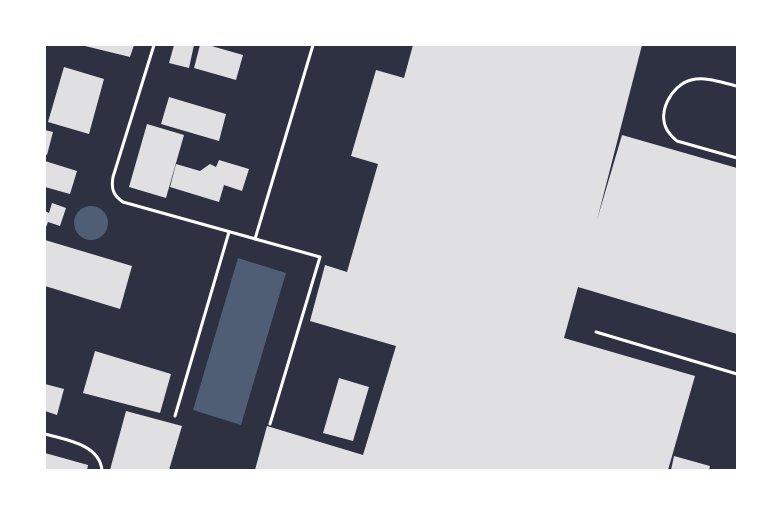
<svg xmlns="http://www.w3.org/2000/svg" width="782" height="515" font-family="Spectral,serif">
  <rect width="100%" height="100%" fill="#2d3142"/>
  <g fill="#4f5d75">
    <circle cx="91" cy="223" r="17"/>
    <path d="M238 258 286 273 241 425 193 410Z"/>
  </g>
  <g fill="#e0e0e3">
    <path d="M81 45H134L130 57Z"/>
    <path d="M174 45H194L189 68 169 63Z"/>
    <path d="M200 45H208L243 55 236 80 194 68Z"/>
    <path d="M413 45H642L597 220 622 135 737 168V334L578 287 564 338 695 376 668 470H255L267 426 363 455 396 346 310 321 325 265 347 272 378 164 351 156 376 70 404 78Z"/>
    <path d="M64 67 104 79 89 134 48 122Z"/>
    <path d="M169 97 226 114 219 141 161 124Z"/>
    <path d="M147 124 184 135 166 198 129 187Z"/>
    <path d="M45 130 53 132 47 155 45 154Z"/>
    <path d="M219 160 249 169 242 191 224 185 219 202 170 187 176 164 200 171 210 164 216 167Z"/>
    <path d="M45 161 77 171 70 194 45 187Z"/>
    <path d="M52 203 66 208 60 226 48 222 45 230V211L49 213Z"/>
    <path d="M45 240 132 266 120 309 45 286Z"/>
    <path d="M95 351 171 374 160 413 83 393Z"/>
    <path d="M339 378 369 387 353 441 323 433Z"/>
    <path d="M45 384 64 389 57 415 45 411Z"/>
    <path d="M126 411 182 426 169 470H110Z"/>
    <path d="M45 453 88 465 87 470H45Z"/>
    <path d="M674 456 710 466 709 470H671Z"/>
  </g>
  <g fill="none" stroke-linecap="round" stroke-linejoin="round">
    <g stroke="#fff" stroke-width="3">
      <path d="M154 45 113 177C111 189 113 195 123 202L320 257 270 424"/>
      <path d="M737 86C723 83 706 76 691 80 671 85 654 116 670 134 672 137 675 139 677 141L737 158"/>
      <path d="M255 239 313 45"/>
      <path d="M596 332 737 374"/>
      <path d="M175 416 229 232"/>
      <path d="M45 434C66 440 99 444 102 470"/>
    </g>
  </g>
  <rect width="782" height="515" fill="none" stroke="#ffffff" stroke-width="92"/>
</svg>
